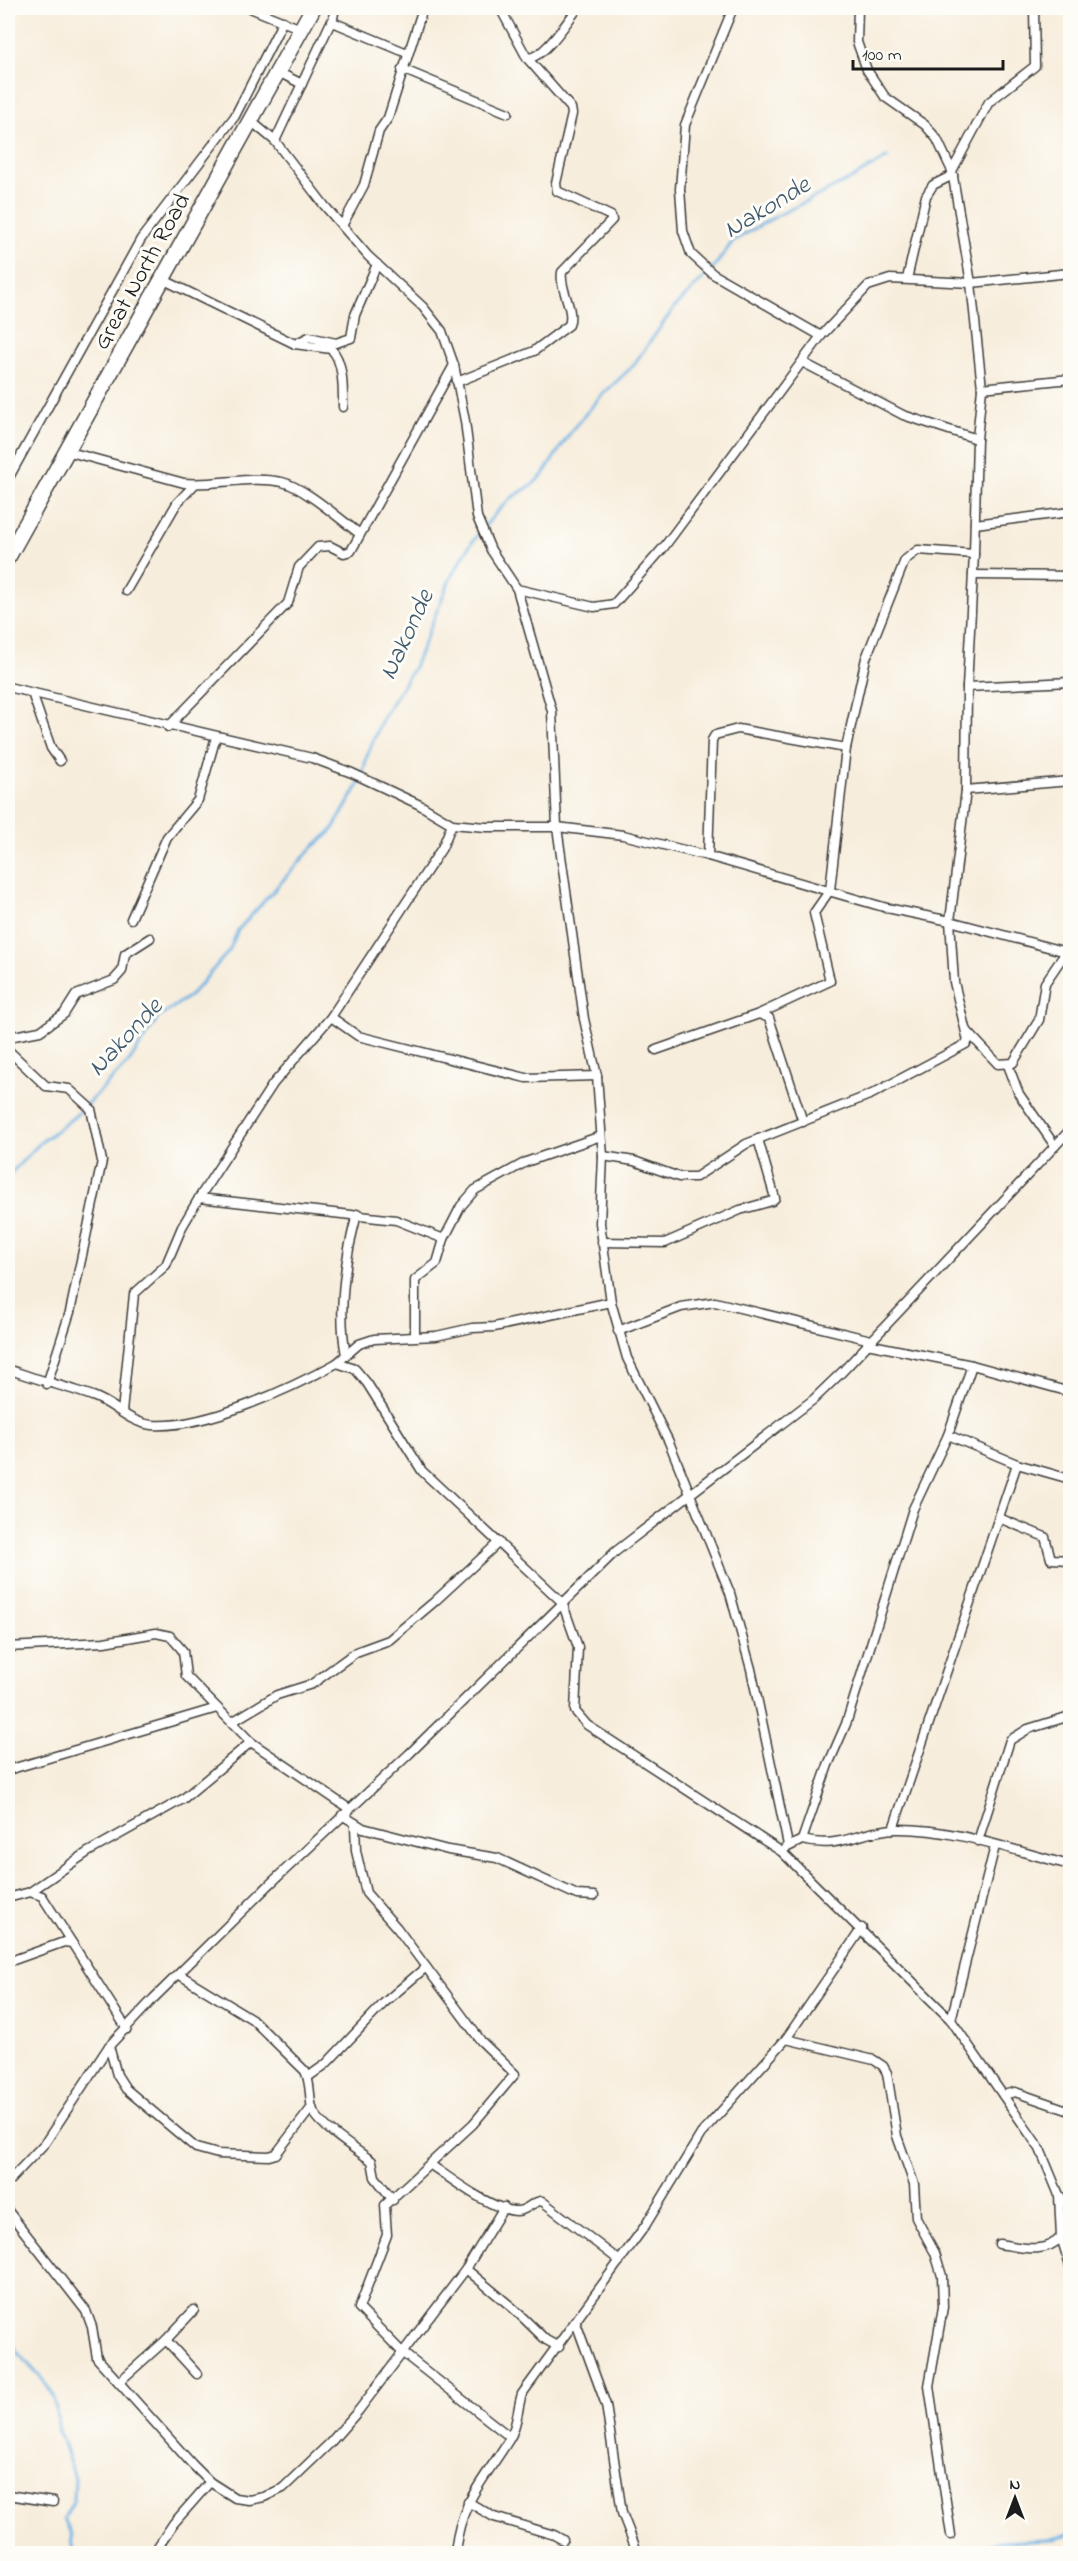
<svg xmlns="http://www.w3.org/2000/svg" width="1078" height="2561" font-family="'Indie Flower',sans-serif">
  <rect width="100%" height="100%" fill="#fdfcf7"/>
  <filter id="ink" filterUnits="userSpaceOnUse"><feTurbulence type="fractalNoise" baseFrequency=".0167" numOctaves="2"/><feDisplacementMap in="SourceGraphic" scale="12" xChannelSelector="R" yChannelSelector="G"/><feConvolveMatrix kernelMatrix="1 2 1 2 8 2 1 2 1" color-interpolation-filters="sRGB"/></filter>
  <filter id="wash" filterUnits="userSpaceOnUse"><feTurbulence type="fractalNoise" baseFrequency=".008" numOctaves="4" result="noise"/><feDisplacementMap in="SourceGraphic" scale="24" xChannelSelector="R" yChannelSelector="G"/><feGaussianBlur stdDeviation="1.35" result="paint"/><feColorMatrix in="noise" values="0 0 0 0 0 0 0 0 0 0 0 0 0 0 0 0 0 1.4 0 .05"/><feComposite in="paint" operator="in"/></filter>
  <g filter="url(#wash)">
    <rect width="100%" height="100%" fill="#f7eddc"/>
    <g fill="none" stroke-linecap="round" stroke-linejoin="round">
      <g stroke="#6eb2e3" stroke-width="3">
        <path d="M8 1176 41 1142 74 1117 129 1062 158 1018 192 994 229 951 238 930 313 847 331 832 361 781 367 756 382 719 414 667 451 577 470 545 494 515 511 498 532 485 542 476 572 430 601 396 632 367 674 308 714 267 733 241 771 219 851 179 888 157"/>
        <path d="M8 2325 16 2351 44 2381 54 2397 59 2431 75 2478 74 2500 64 2518 71 2535 73 2554"/>
        <path d="M969 2554 1001 2542 1049 2540 1070 2535"/>
      </g>
    </g>
  </g>
  <g filter="url(#ink)">
    <g fill="none" stroke-linecap="round" stroke-linejoin="round">
      <defs>
        <g id="street">
          <path d="M250 8 301 29"/>
          <path d="M733 8 685 125 680 189 683 231 691 254 713 274 821 336"/>
          <path d="M332 23 335 8"/>
          <path d="M527 58C544 59 568 20 578 8"/>
          <path d="M402 69 508 113"/>
          <path d="M278 72 302 84"/>
          <path d="M251 121 275 141 324 205 368 256 423 307 442 331 454 365 465 421 477 517 491 550 517 589 594 607 614 604 664 547 821 336 868 286 890 279 971 283 1070 273"/>
          <path d="M275 141 330 24 335 23 407 53"/>
          <path d="M952 171 989 102 1035 66 1034 8"/>
          <path d="M342 226 364 185 379 131 388 118 423 8"/>
          <path d="M162 279 295 344 331 349C344 361 343 391 343 407"/>
          <path d="M907 279 926 196 933 185 953 175"/>
          <path d="M295 344 309 337 336 343 351 338 355 315 377 264"/>
          <path d="M802 362 903 415 977 439"/>
          <path d="M457 382 534 351 569 325C575 309 559 289 562 272L612 220 611 216 557 191 556 183 572 114 571 108 527 58 500 8"/>
          <path d="M982 388 1070 379"/>
          <path d="M66 451 184 483C217 486 250 475 282 482 304 487 341 520 360 534"/>
          <path d="M8 479 141 239 235 116 283 21"/>
          <path d="M975 524 1070 512"/>
          <path d="M973 575 1070 576"/>
          <path d="M517 589 552 711 557 827 584 1019 597 1076 603 1156 600 1223 611 1302 627 1358 669 1442 730 1593 751 1669 788 1845"/>
          <path d="M126 591 177 503 195 484"/>
          <path d="M8 687 312 758 352 773 420 805 452 824 486 827H557L623 835 708 856 887 908 950 921 1070 953"/>
          <path d="M967 687 1070 682"/>
          <path d="M32 693 51 748 60 761"/>
          <path d="M168 727 288 603 299 567 318 547 330 546 344 553 351 551 454 365"/>
          <path d="M966 790 1070 781"/>
          <path d="M708 856 712 740 715 735 738 729 846 748"/>
          <path d="M131 919 167 837 198 800 216 737"/>
          <path d="M759 1014 769 1018 803 1122"/>
          <path d="M331 1017 358 1036 526 1078 597 1076"/>
          <path d="M968 1032 998 1064 1013 1063 1039 1020 1045 983 1066 952"/>
          <path d="M8 1041 14 1036 40 1031 64 1014 76 995 114 980 122 971 125 954 150 938"/>
          <path d="M8 1050 46 1086 69 1089 91 1109 102 1161 70 1312 47 1384"/>
          <path d="M656 1050 759 1014 830 981 814 913 830 890 846 748 866 658 905 560 918 550 974 554"/>
          <path d="M1008 1065 1019 1094 1055 1146"/>
          <path d="M603 1156 634 1161 679 1177H696L746 1144 872 1094 966 1044 968 1041 954 982 950 921 966 790 967 687 974 554 977 439 982 388 971 283 952 171 937 139 925 125 885 97 867 70 857 42 858 8"/>
          <path d="M199 1198 396 1220 444 1239"/>
          <path d="M602 1242 665 1243 740 1210 772 1201 775 1198 758 1139"/>
          <path d="M618 1331 681 1307 715 1302 871 1340"/>
          <path d="M415 1336V1280L437 1263 444 1239 461 1206 475 1190 526 1162 601 1136"/>
          <path d="M867 1344 972 1365 1070 1392"/>
          <path d="M346 1355C337 1308 345 1259 357 1214"/>
          <path d="M337 1363 359 1344 374 1339 436 1336 472 1328 494 1327 611 1302"/>
          <path d="M8 1369C36 1380 66 1386 95 1397 114 1404 130 1423 152 1425 204 1429 292 1388 337 1363L355 1369 367 1383 422 1471 562 1602 578 1647 575 1711 587 1725 782 1852 951 2020 1040 2149 1059 2195 1061 2237 1070 2266"/>
          <path d="M122 1412 134 1294 166 1265 182 1227 199 1198 273 1084 331 1017 442 848 452 824"/>
          <path d="M948 1435 1017 1464 1070 1479"/>
          <path d="M999 1518 1045 1537 1051 1559 1070 1560"/>
          <path d="M8 1647 104 1642 156 1633 170 1636 183 1651 186 1676 251 1742 348 1808"/>
          <path d="M232 1722 277 1695 312 1684 356 1652 389 1640 434 1602 499 1542"/>
          <path d="M8 1770 217 1708"/>
          <path d="M342 1815 363 1828 448 1850 497 1858 577 1895 594 1896"/>
          <path d="M355 1825 356 1851 366 1893 397 1928 481 2041 515 2074 473 2124 385 2205 387 2235 359 2308 403 2353 510 2437"/>
          <path d="M893 1829 1017 1464"/>
          <path d="M802 1840 828 1765 846 1724 913 1509 948 1435 972 1365"/>
          <path d="M978 1841 1010 1740 1028 1729 1070 1716"/>
          <path d="M786 1848 802 1840C842 1850 860 1830 896 1829 954 1828 1014 1851 1070 1865"/>
          <path d="M30 1892 88 1852 183 1799 251 1742"/>
          <path d="M8 1898 30 1892 42 1896 72 1943"/>
          <path d="M8 1962 64 1942 72 1943 127 2029"/>
          <path d="M180 1975 252 2019 305 2071C311 2083 309 2096 312 2108 317 2125 357 2150 372 2161L375 2177 393 2200"/>
          <path d="M951 2020 995 1846"/>
          <path d="M786 2039 874 2060 883 2066 887 2073 897 2136 914 2184 916 2218 935 2253 942 2276 943 2307 929 2386 951 2535"/>
          <path d="M109 2046 117 2075 126 2089 196 2148 218 2154 269 2156 276 2154 312 2107"/>
          <path d="M308 2077 326 2064 384 2003 426 1967"/>
          <path d="M1003 2095 1015 2092 1070 2111"/>
          <path d="M431 2165C451 2179 493 2211 517 2211 527 2211 532 2201 542 2201L620 2261"/>
          <path d="M8 2182 45 2143 109 2046 154 1998 270 1884 409 1754 615 1552 814 1399 842 1372 1070 1130"/>
          <path d="M1059 2195 1070 2207"/>
          <path d="M8 2211 86 2311 92 2327 97 2358 192 2464 210 2482 235 2498 249 2500 264 2497 283 2488 330 2443 359 2410 466 2269 504 2207"/>
          <path d="M999 2244C1021 2247 1045 2255 1061 2237"/>
          <path d="M466 2269 514 2309 546 2340 559 2347"/>
          <path d="M576 2323 606 2405 622 2513 638 2554"/>
          <path d="M166 2340 197 2374"/>
          <path d="M119 2382 166 2340 194 2310"/>
          <path d="M8 2495 53 2502"/>
          <path d="M468 2502 494 2517 554 2535 563 2540"/>
          <path d="M153 2554 173 2524 210 2482"/>
          <path d="M455 2554C460 2500 484 2481 510 2438 518 2424 517 2409 522 2394L645 2226 701 2134 786 2039 862 1928"/>
        </g>
        <path id="highway" d="M8 557 313 8"/>
      </defs>
      <use href="#street" stroke="#3d3b39" stroke-width="11"/>
      <use href="#highway" stroke="#3d3b39" stroke-width="18"/>
      <use href="#street" stroke="#fff" stroke-width="8"/>
      <use href="#highway" stroke="#fff" stroke-width="15"/>
    </g>
  </g>
  <g text-anchor="middle" stroke-width="6" stroke-linejoin="round" paint-order="stroke">
    <g font-size="24" fill="#1c1c1c" stroke="#fdfcf7">
      <text transform="translate(141 271) rotate(-61)" y="8">Great North Road</text>
    </g>
    <g font-size="26" font-style="italic" fill="#3d586c" stroke="#fdfcf7">
      <text transform="translate(766 206) rotate(-31)" y="9">Nakonde</text>
      <text transform="translate(405 634) rotate(-65)" y="9">Nakonde</text>
      <text transform="translate(124 1036) rotate(-47)" y="9">Nakonde</text>
    </g>
  </g>
  <rect width="1078" height="2561" fill="none" stroke="#fdfcf7" stroke-width="30"/>
  <g transform="translate(1015 2498)" stroke="#fdfcf7" stroke-width="4.5" paint-order="stroke">
  <path d="M0-4.5L10 22L0 15L-10 22Z" fill="#1c1c1c"/>
  <text y="-9" font-size="16" font-weight="bold" text-anchor="middle" fill="#1c1c1c">N</text>
  </g>
  <path d="M853 60v9h150v-9" fill="none" stroke="#1c1c1c" stroke-width="3"/>
  <text x="862" y="60" font-size="18" fill="#1c1c1c" stroke="#fdfcf7" stroke-width="4.5" paint-order="stroke">100 m</text>
</svg>
